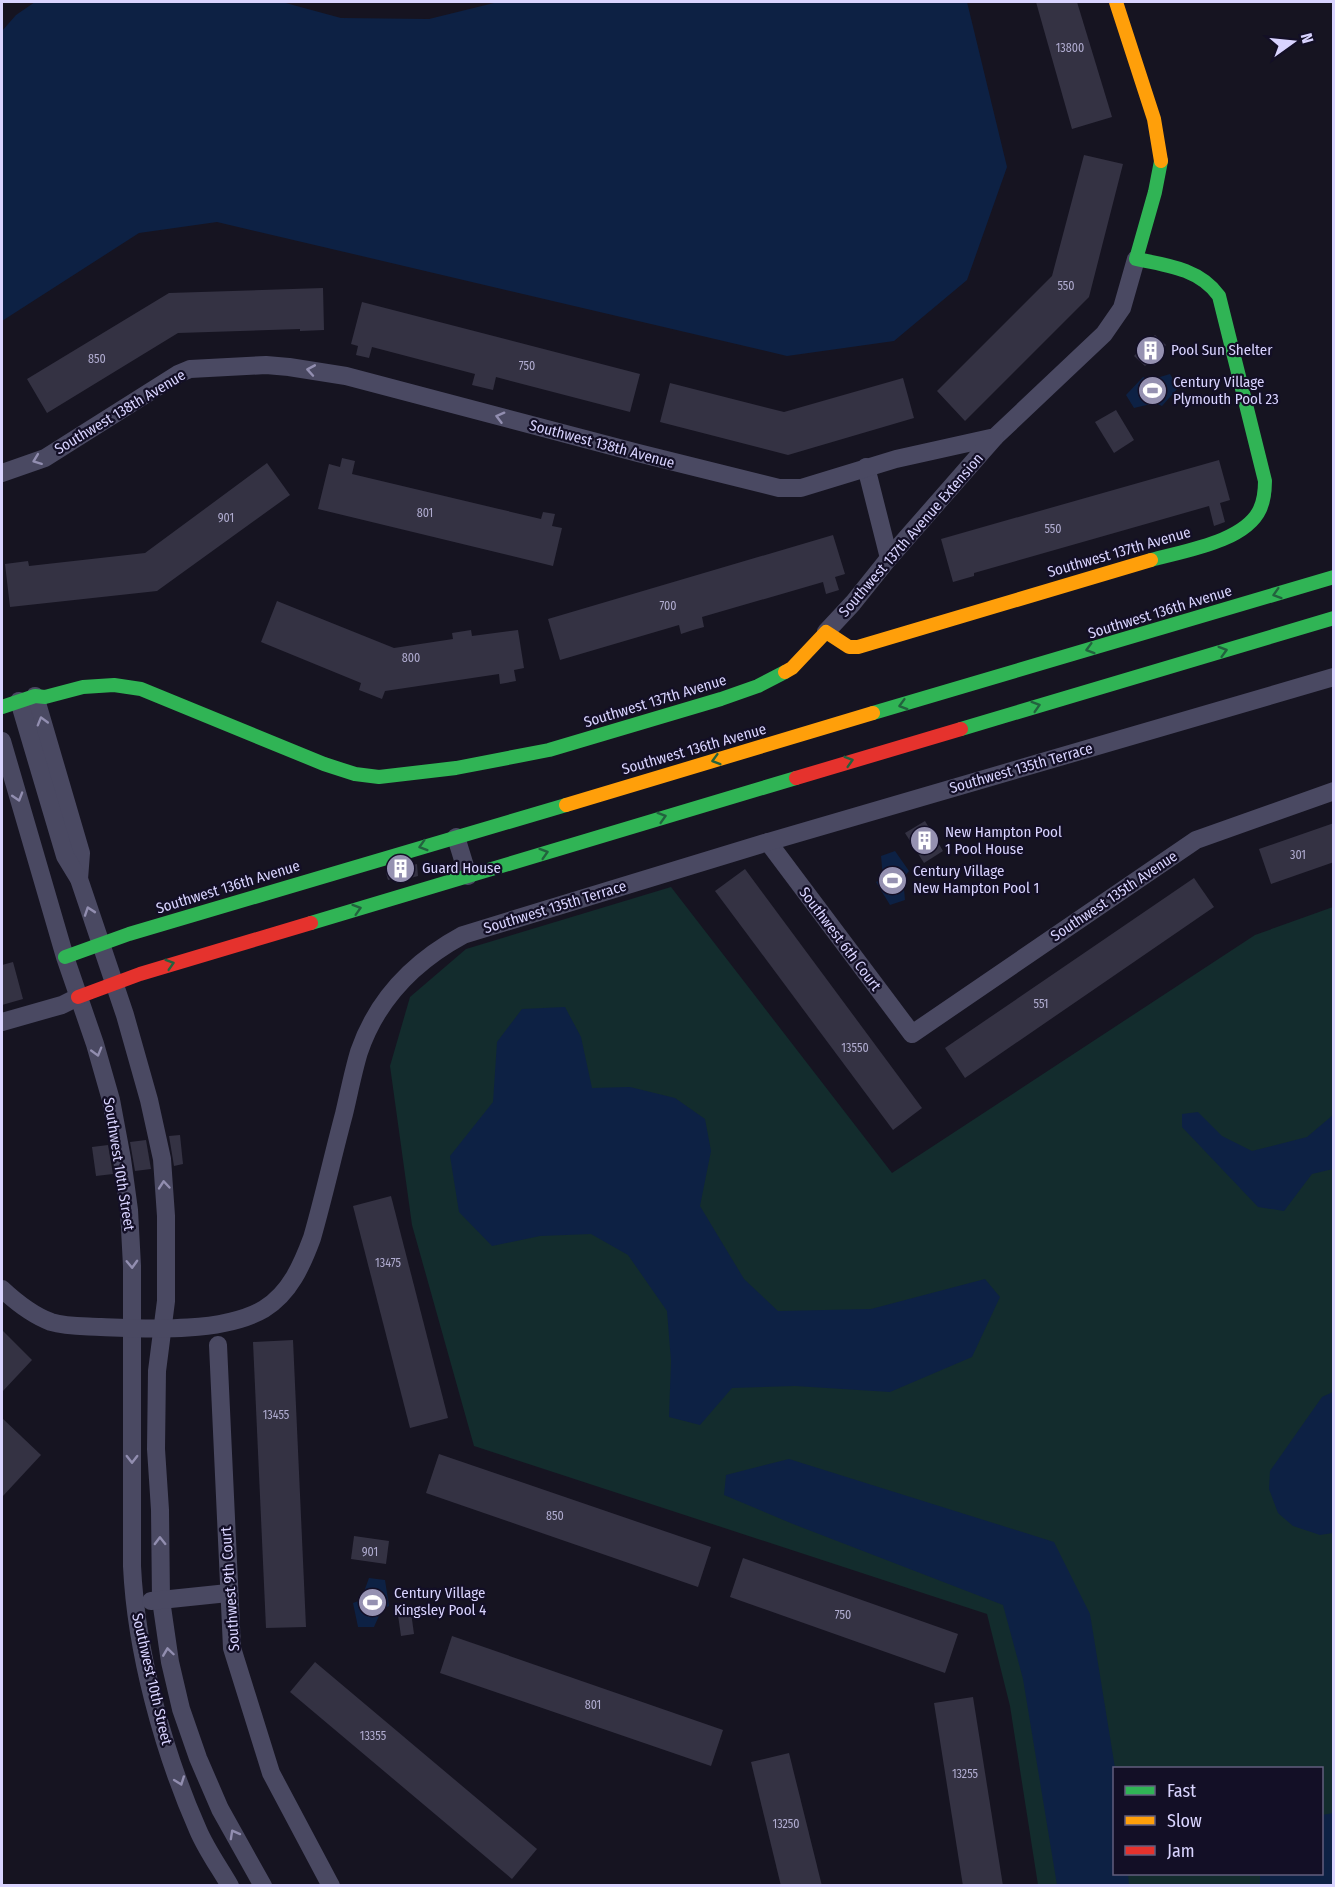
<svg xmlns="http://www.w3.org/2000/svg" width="1335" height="1887" font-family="'Fira Sans Condensed',sans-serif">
  <rect width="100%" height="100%" fill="#161421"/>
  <path fill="#132c2d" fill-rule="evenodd" d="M671 887 892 1173 1255 935 1333 907V1885H1038L1010 1706 987 1614 474 1446 412 1225 390 1066 410 997 466 949ZM1114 1768H1322V1874H1114Z"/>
  <g fill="#0d2144">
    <path d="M35 2H282L341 18 429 19 498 2H967L1007 167 967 280 894 341 787 356 217 222 139 233 2 321V31L16 15Z"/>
    <path d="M1170 374 1178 388 1162 406 1155 403 1134 408 1126 395 1143 377 1150 380Z"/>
    <path d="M895 851 909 871 903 878 905 900 890 905 876 882 883 878 881 856Z"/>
    <path d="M565 1007 581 1037 592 1088 630 1087 675 1098 705 1119 711 1151 700 1206 744 1279 778 1311 871 1309 985 1279 1000 1297 972 1357 890 1392 795 1386 732 1388 700 1425 669 1417 671 1361 667 1311 628 1255 591 1234 540 1236 492 1246 459 1212 450 1156 493 1102 497 1042 522 1009Z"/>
    <path d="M1198 1112 1222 1136 1252 1151 1307 1137 1333 1115V1169L1312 1174 1284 1211 1258 1207 1182 1127V1114Z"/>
    <path d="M1333 1392V1533L1320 1535 1293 1526 1278 1513 1269 1489 1270 1471 1322 1397Z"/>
    <path d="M789 1459 1054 1542 1090 1614 1115 1768 1114 1874H1128L1129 1885H1057L1023 1679 1003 1605 793 1524 724 1495 726 1475Z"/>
    <path d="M369 1578 385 1580 389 1606 382 1609 374 1627H358L353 1603 361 1600Z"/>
    <path d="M1333 1813V1885H1260V1874H1322V1815Z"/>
  </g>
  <g fill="#343243">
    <path d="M1036 2H1077L1112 117 1072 129Z"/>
    <path d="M1084 155 1123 164 1089 297 965 421 937 391 1052 276Z"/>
    <path d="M323 288 324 330 300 331V329L178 333 47 413 27 379 169 293Z"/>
    <path d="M362 302 640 374 630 412 496 377 493 390 472 385 475 374 372 347 369 358 356 355 358 346 351 344Z"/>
    <path d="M1155 335 1166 345 1145 366 1134 356Z"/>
    <path d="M903 378 914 418 788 455 660 422 670 383 784 412Z"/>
    <path d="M1116 410 1134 440 1114 453 1095 422Z"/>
    <path d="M342 458 355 461 352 474 541 519 543 512 555 514 552 526 562 528 553 566 318 509 329 464 340 467Z"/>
    <path d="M1219 460 1230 500 1220 503 1225 522 1214 526 1209 506 974 573V576L953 582 941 539Z"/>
    <path d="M267 463 290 495 157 591 10 607 5 564 28 561 29 566 145 553Z"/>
    <path d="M833 535 845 574 835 577 839 590 826 594 823 582 702 617 704 627 693 630 681 634 679 625 560 660 548 619Z"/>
    <path d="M277 601 394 648 453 639 452 633 471 630 472 636 518 630 524 668 514 670 516 681 500 684 499 674 385 691 382 699 359 690 361 683 261 642Z"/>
    <path d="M925 821 943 851 924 863 905 833Z"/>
    <path d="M1334 823V862L1271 884 1259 849Z"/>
    <path d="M417 864 418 876 403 880 401 876 388 880 386 873Z"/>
    <path d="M745 869 922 1108 893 1130 715 891Z"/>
    <path d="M1194 878 1214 907 965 1078 945 1048Z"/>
    <path d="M13 962 23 999 2 1005V965Z"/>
    <path d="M180 1135 183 1164 174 1166 169 1136Z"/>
    <path d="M146 1140 151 1169 135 1171 130 1142Z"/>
    <path d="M108 1145 113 1174 96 1176 92 1147Z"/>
    <path d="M391 1196 448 1418 410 1428 353 1206Z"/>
    <path d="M2 1330 32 1360 2 1392Z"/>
    <path d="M293 1340 306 1627 266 1628 253 1342Z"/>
    <path d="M2 1418 41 1455 2 1497Z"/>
    <path d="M439 1454 711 1547 698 1587 426 1493Z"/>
    <path d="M354 1536 389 1541 386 1564 351 1559Z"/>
    <path d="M743 1558 958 1634 945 1673 730 1597Z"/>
    <path d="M410 1605 414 1634 401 1636 397 1608Z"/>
    <path d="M452 1636 723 1730 711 1766 440 1673Z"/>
    <path d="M315 1662 537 1849 512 1879 290 1692Z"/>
    <path d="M973 1697 1003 1886H963L934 1703Z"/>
    <path d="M789 1753 822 1886H781L751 1762Z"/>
  </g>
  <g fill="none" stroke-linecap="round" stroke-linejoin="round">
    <g stroke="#4a4962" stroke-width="18">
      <path d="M866 467 889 558"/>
      <path d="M2 473 45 458 178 374 190 369 266 365 289 367 346 376 638 453 779 488H801L896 459 995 437 1104 334 1122 308 1136 259"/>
      <path d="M826 632 853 603 889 558 995 437"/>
      <path d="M35 696 81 853 79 879"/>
      <path d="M19 701 65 856 79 879 125 1015 149 1100 162 1159 166 1216V1301L157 1371 156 1449 160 1510 161 1600 170 1662 181 1709 198 1758 220 1809 263 1886"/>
      <path d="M2 741 65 957 95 1044 111 1100 122 1159 129 1210 132 1266V1566C136 1651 163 1751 198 1830 206 1849 219 1867 230 1886"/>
      <path d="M456 837 468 876"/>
      <path d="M768 842 912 1034 1196 840 1334 791"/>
      <path d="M2 1022 62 1005 78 997"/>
      <path d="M2 1289C17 1303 32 1315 51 1322 67 1327 85 1326 101 1327 149 1329 223 1333 264 1309 290 1293 302 1265 312 1238 324 1196 333 1155 344 1114 349 1093 353 1072 359 1052 377 999 415 961 463 935L768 842 1334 677"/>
      <path d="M218 1345 232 1648 271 1773 331 1886"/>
      <path d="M151 1601 228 1593"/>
    </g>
    <g stroke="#30b455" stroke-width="14">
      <path d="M1151 560C1183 551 1245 542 1260 509 1264 500 1265 490 1265 481L1219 296C1200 269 1167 265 1136 259L1155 192 1161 161"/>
      <path d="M2 707 35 696 45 697 83 687 114 685 141 689 324 764 355 774 379 777 456 768 549 750 721 699 758 686 785 672"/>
      <path d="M873 713 1334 577"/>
      <path d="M961 729 1334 618"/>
      <path d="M311 923 796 778"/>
      <path d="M65 957 129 934 566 805"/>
    </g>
    <g stroke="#ff9f0a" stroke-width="14">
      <path d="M1116 2 1154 119 1161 161"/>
      <path d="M785 672 792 668 826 632 849 647H858L1151 560"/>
      <path d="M566 805 873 713"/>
    </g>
    <g stroke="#e5322d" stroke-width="14">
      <path d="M796 778 961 729"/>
      <path d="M78 997 140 974 311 923"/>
    </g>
  </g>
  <defs><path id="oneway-chevron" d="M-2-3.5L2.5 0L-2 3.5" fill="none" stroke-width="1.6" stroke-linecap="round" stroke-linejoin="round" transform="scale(1.5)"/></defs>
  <g stroke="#928eb0">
    <use href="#oneway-chevron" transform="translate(311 370) rotate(-170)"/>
    <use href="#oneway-chevron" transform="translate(500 417) rotate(-165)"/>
    <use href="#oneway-chevron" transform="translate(37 460) rotate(159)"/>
    <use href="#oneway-chevron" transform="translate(42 721) rotate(-106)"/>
    <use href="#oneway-chevron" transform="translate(18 797) rotate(73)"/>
    <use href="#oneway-chevron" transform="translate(89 911) rotate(-109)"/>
    <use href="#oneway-chevron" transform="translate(97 1052) rotate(74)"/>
    <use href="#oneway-chevron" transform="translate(164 1185) rotate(-95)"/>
    <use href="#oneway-chevron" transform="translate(132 1264) rotate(88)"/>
    <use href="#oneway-chevron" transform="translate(132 1459) rotate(90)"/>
    <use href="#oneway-chevron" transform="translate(160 1541) rotate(-91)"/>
    <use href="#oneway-chevron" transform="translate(168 1652) rotate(-98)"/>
    <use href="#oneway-chevron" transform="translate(180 1781) rotate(70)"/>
    <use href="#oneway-chevron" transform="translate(234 1834) rotate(-119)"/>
  </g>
  <g stroke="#22623e">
    <use href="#oneway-chevron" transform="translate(1277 594) rotate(163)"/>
    <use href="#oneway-chevron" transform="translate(1090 649) rotate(164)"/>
    <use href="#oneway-chevron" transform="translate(1223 651) rotate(-16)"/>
    <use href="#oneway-chevron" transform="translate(903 705) rotate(164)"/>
    <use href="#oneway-chevron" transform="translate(1036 706) rotate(-17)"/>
    <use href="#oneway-chevron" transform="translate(716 760) rotate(164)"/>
    <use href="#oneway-chevron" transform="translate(849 761) rotate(-17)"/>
    <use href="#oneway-chevron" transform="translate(662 817) rotate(-17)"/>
    <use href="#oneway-chevron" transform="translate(423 846) rotate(163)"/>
    <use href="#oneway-chevron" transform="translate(544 853) rotate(-17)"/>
    <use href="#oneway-chevron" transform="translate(357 909) rotate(-17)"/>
    <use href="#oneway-chevron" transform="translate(170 964) rotate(-17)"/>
  </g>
  <defs>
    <symbol id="building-disc" viewBox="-11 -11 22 22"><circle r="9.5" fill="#9591b1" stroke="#130f26"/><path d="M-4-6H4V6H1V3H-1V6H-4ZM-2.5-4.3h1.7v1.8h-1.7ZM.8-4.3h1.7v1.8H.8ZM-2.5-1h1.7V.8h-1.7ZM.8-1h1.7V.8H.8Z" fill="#fff"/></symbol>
    <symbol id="stadium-disc" viewBox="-11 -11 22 22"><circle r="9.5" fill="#9591b1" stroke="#130f26"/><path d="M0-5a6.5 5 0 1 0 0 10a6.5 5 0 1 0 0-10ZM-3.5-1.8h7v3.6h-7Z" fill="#fff"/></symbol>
  </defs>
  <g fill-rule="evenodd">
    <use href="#building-disc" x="1134" y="334" width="33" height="33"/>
    <use href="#stadium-disc" x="1136" y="374" width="33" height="33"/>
    <use href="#building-disc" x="908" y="824" width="33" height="33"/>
    <use href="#building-disc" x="384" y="852" width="33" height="33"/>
    <use href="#stadium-disc" x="876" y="864" width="33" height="33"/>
    <use href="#stadium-disc" x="356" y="1586" width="33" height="33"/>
  </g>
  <g text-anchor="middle" stroke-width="4.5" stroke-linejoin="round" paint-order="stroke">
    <g font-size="12" fill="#b0acd0">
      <text x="1070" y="52">13800</text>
      <text x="1066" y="290">550</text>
      <text x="97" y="363">850</text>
      <text x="527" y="370">750</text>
      <text x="425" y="517">801</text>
      <text x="226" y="522">901</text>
      <text x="1053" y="533">550</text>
      <text x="668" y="610">700</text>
      <text x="411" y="662">800</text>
      <text x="1298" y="859">301</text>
      <text x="1041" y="1008">551</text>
      <text x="855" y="1052">13550</text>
      <text x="388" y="1267">13475</text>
      <text x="276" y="1419">13455</text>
      <text x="555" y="1520">850</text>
      <text x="370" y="1556">901</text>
      <text x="843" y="1619">750</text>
      <text x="593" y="1709">801</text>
      <text x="373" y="1740">13355</text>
      <text x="965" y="1778">13255</text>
      <text x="786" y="1828">13250</text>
    </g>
    <g font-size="15" fill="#d9d4ff" stroke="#130f26" text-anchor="start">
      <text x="1171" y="355">Pool Sun Shelter</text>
      <text x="1173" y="387">Century Village<tspan x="1173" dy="17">Plymouth Pool 23</tspan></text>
      <text x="945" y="837">New Hampton Pool<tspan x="945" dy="17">1 Pool House</tspan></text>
      <text x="422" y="873">Guard House</text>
      <text x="913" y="876">Century Village<tspan x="913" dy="17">New Hampton Pool 1</tspan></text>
      <text x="394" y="1598">Century Village<tspan x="394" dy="17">Kingsley Pool 4</tspan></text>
    </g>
    <g font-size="15" fill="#d9d4ff" stroke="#130f26">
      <text transform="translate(120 412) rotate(-31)" y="5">Southwest 138th Avenue</text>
      <text transform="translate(602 444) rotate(15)" y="5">Southwest 138th Avenue</text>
      <text transform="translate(911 535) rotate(-49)" y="5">Southwest 137th Avenue Extension</text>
      <text transform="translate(1119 552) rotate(-16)" y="5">Southwest 137th Avenue</text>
      <text transform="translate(1160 612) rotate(-17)" y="5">Southwest 136th Avenue</text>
      <text transform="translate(655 701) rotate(-17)" y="5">Southwest 137th Avenue</text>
      <text transform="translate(694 749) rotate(-16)" y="5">Southwest 136th Avenue</text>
      <text transform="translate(1021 768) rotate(-16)" y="5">Southwest 135th Terrace</text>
      <text transform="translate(228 887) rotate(-17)" y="5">Southwest 136th Avenue</text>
      <text transform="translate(1114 896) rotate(-34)" y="5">Southwest 135th Avenue</text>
      <text transform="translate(555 907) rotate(-17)" y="5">Southwest 135th Terrace</text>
      <text transform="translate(840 939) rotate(53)" y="5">Southwest 6th Court</text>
      <text transform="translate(119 1164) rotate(81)" y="5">Southwest 10th Street</text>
      <text transform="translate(230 1589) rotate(-94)" y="5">Southwest 9th Court</text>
      <text transform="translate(152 1679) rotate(77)" y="5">Southwest 10th Street</text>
    </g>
  </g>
  <rect width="1335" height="1887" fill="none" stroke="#d9d4ff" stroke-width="6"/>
  <rect x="1113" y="1767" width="210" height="108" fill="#130f26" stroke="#625e7d" stroke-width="1.5"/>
  <rect x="1125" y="1786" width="30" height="9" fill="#30b455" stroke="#625e7d" stroke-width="1.5"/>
  <text x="1167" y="1797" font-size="18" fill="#d9d4ff">Fast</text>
  <rect x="1125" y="1816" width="30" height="9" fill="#ff9f0a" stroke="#625e7d" stroke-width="1.5"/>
  <text x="1167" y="1827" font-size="18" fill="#d9d4ff">Slow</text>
  <rect x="1125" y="1846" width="30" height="9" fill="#e5322d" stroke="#625e7d" stroke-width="1.5"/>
  <text x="1167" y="1857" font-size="18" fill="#d9d4ff">Jam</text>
  <g transform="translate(1293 42) rotate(75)" stroke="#130f26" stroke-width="4.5" paint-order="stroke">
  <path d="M0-4.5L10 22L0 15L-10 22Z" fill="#d9d4ff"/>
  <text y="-9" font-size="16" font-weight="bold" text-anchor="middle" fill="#d9d4ff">N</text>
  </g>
</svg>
